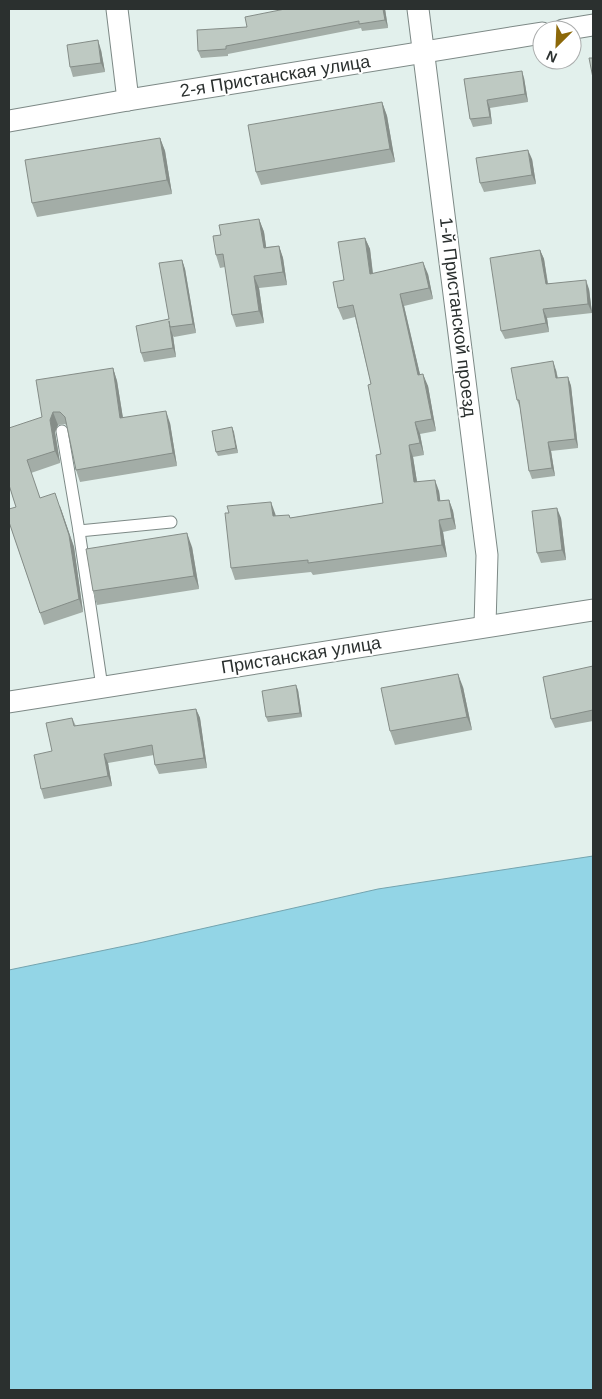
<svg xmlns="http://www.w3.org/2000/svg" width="602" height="1399" font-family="Arial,sans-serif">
  <rect width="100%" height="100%" fill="#e2f0ec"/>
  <path fill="#93d5e6" stroke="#74a4af" d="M593 856V1390H9V970L139 943 378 889Z"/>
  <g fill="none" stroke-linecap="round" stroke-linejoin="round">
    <defs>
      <g id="service">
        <path d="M62 431 79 531"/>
        <path d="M102 687 79 531 171 522"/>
      </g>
      <g id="minor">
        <path d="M117 9 128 100"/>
        <path d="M418 9 487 555 485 625"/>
        <path d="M563 30 593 25"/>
        <path d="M9 121 128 100 542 33"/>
        <path d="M9 702 593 610"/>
      </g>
    </defs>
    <use href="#service" stroke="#7d8986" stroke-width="13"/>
    <use href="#minor" stroke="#7d8986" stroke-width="23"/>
    <use href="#service" stroke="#fff" stroke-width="11"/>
    <use href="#minor" stroke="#fff" stroke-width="21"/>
  </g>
  <g fill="#a3ada7">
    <path d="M385 9 388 28 362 31 361 28 228 54V56L201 58 198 51 247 27Z"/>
    <path d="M101 50 105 72 73 77 70 67Z"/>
    <path d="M524 78 528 102 490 108 492 124 473 127 470 119 464 79Z"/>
    <path d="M382 102 387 116 395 162 261 185 256 172Z"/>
    <path d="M160 138 165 151 172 194 37 217 32 203Z"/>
    <path d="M532 159 536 184 484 192 480 183Z"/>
    <path d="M259 219 264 232 266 247 279 246 283 258 287 285 259 288 264 323 236 327 232 315 225 267 220 268 216 255 221 235Z"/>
    <path d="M365 238 370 249 373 273 428 274 433 299 404 306 420 375 428 386 436 431 420 434 424 455 413 457 417 482 439 491 440 501 449 500 453 511 456 529 443 532 447 557 313 575 311 572 235 580 231 568 275 513 276 516 290 518 383 503 381 454 371 384 355 317 343 320 338 308 344 280Z"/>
    <path d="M540 250 544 259 548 283 589 289 592 313 547 318 549 332 505 339 501 331Z"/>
    <path d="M182 260 185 269 196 333 174 337 173 336 176 357 144 362 141 353 169 319Z"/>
    <path d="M113 368 117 381 123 418 170 423 177 466 80 482 76 470 67 426 65 424 58 425 55 432 60 463 31 473 40 498 60 506 74 547 83 612 44 625 9 522 16 507 9 485 42 417Z"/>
    <path d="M556 370 558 378 568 377 571 386 578 448 551 451 555 476 532 479 529 471 520 408 517 400Z"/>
    <path d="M232 427 238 453 218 456 216 452Z"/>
    <path d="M561 518 566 560 541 563 537 553Z"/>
    <path d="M192 547 199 589 97 605 93 591Z"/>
    <path d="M593 666V721L555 728 551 719Z"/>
    <path d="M463 687 472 730 395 745 390 731Z"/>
    <path d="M298 690 302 717 268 722 266 717Z"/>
    <path d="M196 709 200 718 207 768 159 774 155 765 154 755 108 763 112 786 44 799 41 789 72 718 76 726Z"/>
  </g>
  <g fill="#858d88">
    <path d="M383 9H385L388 28 385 20Z"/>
    <path d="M98 40 101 50 105 72 101 63Z"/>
    <path d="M522 71 524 78 528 102 525 94Z"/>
    <path d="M487 100 490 108 492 124 490 117Z"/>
    <path d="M382 102 387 116 395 162 390 149Z"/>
    <path d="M160 138 165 151 172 194 167 180Z"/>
    <path d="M528 150 532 159 536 184 532 175Z"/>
    <path d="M259 219 264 232 268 260 264 248Z"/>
    <path d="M365 238 370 249 374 285 370 274Z"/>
    <path d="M279 246 283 258 287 285 283 272Z"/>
    <path d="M540 250 544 259 549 293 546 284Z"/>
    <path d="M182 260 185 269 196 333 193 324Z"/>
    <path d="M423 262 428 274 433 299 429 288Z"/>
    <path d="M254 276 259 288 264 323 259 311Z"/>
    <path d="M586 280 589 289 592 313 588 304Z"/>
    <path d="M400 294 404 306 423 387 418 375Z"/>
    <path d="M543 309 547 318 549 332 546 323Z"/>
    <path d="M170 327 173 336 176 357 173 348Z"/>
    <path d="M553 361 556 370 559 387 556 378Z"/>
    <path d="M113 368 117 381 125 431 120 418Z"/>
    <path d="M423 374 428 386 436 431 432 419Z"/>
    <path d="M568 377 571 386 578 448 575 439Z"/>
    <path d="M166 411 170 423 177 466 173 453Z"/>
    <path d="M53 412 58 425 55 432 60 463 55 451 50 420Z"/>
    <path d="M415 422 420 434 424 455 420 443Z"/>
    <path d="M232 427 234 432 238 453 236 448Z"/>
    <path d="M548 442 551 451 555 476 552 468Z"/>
    <path d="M409 445 413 457 419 494 414 482Z"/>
    <path d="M435 480 439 491 442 513 438 501Z"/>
    <path d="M449 500 453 511 456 529 452 518Z"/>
    <path d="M271 502 275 513 277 528 273 516Z"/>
    <path d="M60 506 74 547 83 612 79 599Z"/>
    <path d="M557 508 561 518 566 560 562 550Z"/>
    <path d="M439 520 443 532 447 557 442 545Z"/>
    <path d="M187 533 192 547 199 589 194 576Z"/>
    <path d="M458 674 463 687 472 730 467 717Z"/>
    <path d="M296 685 298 690 302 717 300 713Z"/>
    <path d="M196 709 200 718 207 768 204 758Z"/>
    <path d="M104 754 108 763 112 786 108 776Z"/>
  </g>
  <g fill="#bec9c2" stroke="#858d88">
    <path d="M285 9H383L385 20 359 24V21L226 46V49L198 51 197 30 247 27 245 17Z"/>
    <path d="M98 40 101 63 70 67 67 45Z"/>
    <path d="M589 58H593V78Z"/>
    <path d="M522 71 525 94 487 100 490 117 470 119 464 79Z"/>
    <path d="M382 102 390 149 256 172 248 125Z"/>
    <path d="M160 138 167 180 32 203 25 160Z"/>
    <path d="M528 150 532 175 480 183 476 158Z"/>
    <path d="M259 219 264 248 279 246 283 272 254 276 259 311 232 315 223 254 216 255 213 236 221 235 219 225Z"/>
    <path d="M365 238 370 274 423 262 429 288 400 294 418 375 423 374 432 419 415 422 420 443 409 445 414 482 435 480 438 501 449 500 452 518 439 520 442 545 308 563V560L231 568 225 513H229L227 506 271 502 273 516 289 515 290 518 383 503 376 455 381 454 368 385 371 384 353 305 338 308 333 282 344 280 338 242Z"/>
    <path d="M540 250 546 284 586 280 588 304 543 309 546 323 501 331 490 258Z"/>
    <path d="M182 260 193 324 170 327 169 321 173 348 141 353 136 326 169 319 159 263Z"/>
    <path d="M553 361 556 378 568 377 575 439 548 442 552 468 529 471 519 400H517L511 368Z"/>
    <path d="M113 368 120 418 166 411 173 453 76 470 65 417 60 412H53L50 420 55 451 27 460 40 498 55 493 69 535 79 599 40 613 9 522V509L16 507 9 485V428L42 417 36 380Z"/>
    <path d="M232 427 236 448 216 452 212 431Z"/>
    <path d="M557 508 562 550 537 553 532 511Z"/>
    <path d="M187 533 194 576 93 591 86 549Z"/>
    <path d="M593 666V710L551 719 543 677Z"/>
    <path d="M458 674 467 717 390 731 381 688Z"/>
    <path d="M296 685 300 713 266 717 262 691Z"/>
    <path d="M196 709 204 758 155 765 152 745 104 754 108 776 41 789 34 755 52 751 46 723 72 718 74 726Z"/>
  </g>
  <g text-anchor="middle" stroke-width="4" stroke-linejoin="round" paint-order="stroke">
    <g font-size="18" fill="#2b302f" stroke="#fff">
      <text transform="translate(275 76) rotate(-9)" y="6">2-я Пристанская улица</text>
      <text transform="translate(458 317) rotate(83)" y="6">1-й Пристанской проезд</text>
      <text transform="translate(301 655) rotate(-9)" y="6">Пристанская улица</text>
    </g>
  </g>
  <rect width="602" height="1399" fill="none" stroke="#2b302f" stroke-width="20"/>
  <g transform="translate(557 45) rotate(204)"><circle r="24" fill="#ffffff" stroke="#aaacac"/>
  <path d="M0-4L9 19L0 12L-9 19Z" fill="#8c6809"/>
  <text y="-8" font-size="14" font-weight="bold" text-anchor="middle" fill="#2b302f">N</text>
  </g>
</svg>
